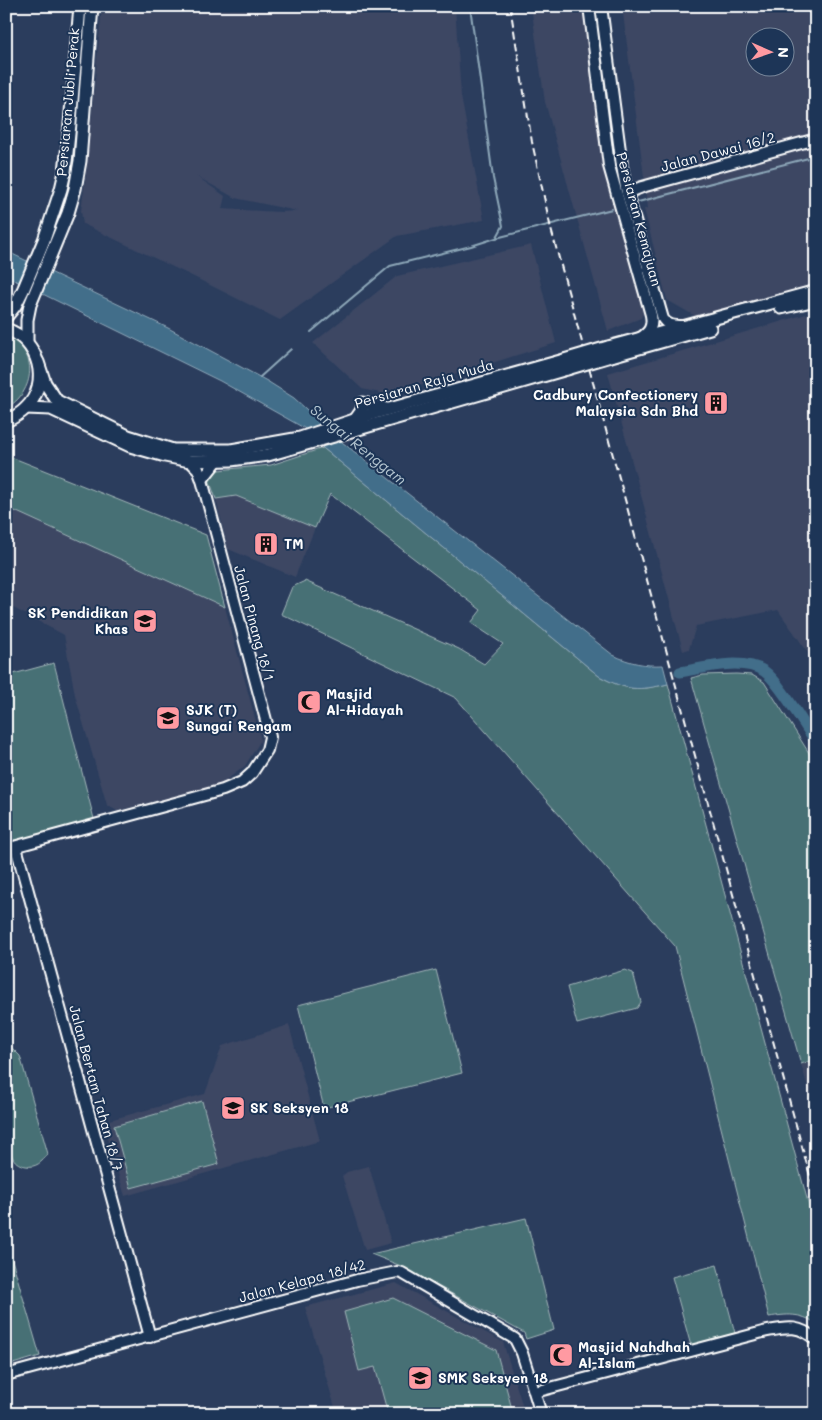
<svg xmlns="http://www.w3.org/2000/svg" width="822" height="1420" font-family="Mali,sans-serif">
  <rect width="100%" height="100%" fill="#2b3d5d"/>
  <filter id="ink" filterUnits="userSpaceOnUse"><feTurbulence type="fractalNoise" baseFrequency=".02" numOctaves="2"/><feDisplacementMap in="SourceGraphic" scale="10" xChannelSelector="R" yChannelSelector="G"/><feConvolveMatrix kernelMatrix="1 2 1 2 8 2 1 2 1" color-interpolation-filters="sRGB"/></filter>
  <g filter="url(#ink)">
    <g fill="#3c4764" fill-rule="evenodd">
      <path d="M102 6H455L461 96 484 220 397 236 280 320 196 278 83 224 81 211 86 173ZM196 176 235 198 297 211 281 212 222 209 225 196Z"/>
      <path d="M531 6H584L606 171 645 308 641 318 608 331 545 102Z"/>
      <path d="M622 6H816V283L695 316 667 300 644 209 648 208ZM754 38H784V68H754Z"/>
      <path d="M531 245 556 343 389 395 362 389 313 343 397 276Z"/>
      <path d="M816 311V664L778 610 696 626 689 649 683 651 608 373Z"/>
      <path d="M236 496 315 528 295 577 228 549 216 499Z"/>
      <path d="M6 507 225 607 261 740 245 766 221 784 117 811 107 805 75 695 64 635 6 604Z"/>
      <path d="M289 1025 320 1141 125 1196 102 1122 205 1094 222 1046Z"/>
      <path d="M816 1059V1115L801 1064Z"/>
      <path d="M369 1166 391 1243 365 1250 342 1176 347 1172Z"/>
      <path d="M396 1283 503 1342 525 1414H337L305 1307Z"/>
    </g>
    <g fill="#476f74" stroke="#a3b7ba">
      <path d="M6 337C40 350 35 393 6 408Z"/>
      <path d="M323 448 599 676C628 691 637 691 668 684L816 1232V1323C799 1313 788 1314 769 1317L675 946 456 698 281 614 292 587 305 581 459 649 484 664 503 644 471 623 481 610 330 494 315 528 236 496 216 499 209 479 218 470 271 465Z"/>
      <path d="M6 455 206 535 225 607 6 507Z"/>
      <path d="M54 663 94 819 13 842 6 817V676Z"/>
      <path d="M736 674 752 675 764 682 816 764V1059L801 1064 691 678 703 675Z"/>
      <path d="M436 970 462 1073 324 1108 298 1005Z"/>
      <path d="M625 970 633 973 641 1002 637 1008 577 1024 567 987Z"/>
      <path d="M9 1045 20 1056 48 1154C42 1162 36 1168 26 1166 20 1165 16 1163 13 1158 1 1137 6 1072 6 1046Z"/>
      <path d="M202 1101 219 1164 131 1188 114 1126Z"/>
      <path d="M526 1218 554 1330 526 1339 524 1333 401 1266 371 1254Z"/>
      <path d="M6 1239 40 1356 6 1366Z"/>
      <path d="M717 1265 735 1333 691 1346 672 1277Z"/>
      <path d="M393 1298 496 1350 513 1413 388 1414 375 1367 359 1371 344 1312Z"/>
    </g>
    <path fill="#436e8a" stroke="#8ea8b9" d="M6 251 168 328 267 381 294 398 342 442 613 655C630 663 644 666 663 665L668 684C637 691 628 691 599 676L323 448 304 428 220 381 6 276Z"/>
    <g fill="none" stroke-linecap="round" stroke-linejoin="round">
      <g stroke="#8ea8b9" stroke-width="2">
        <path d="M470 6 493 178 503 226 497 237"/>
        <path d="M638 202 816 156"/>
        <path d="M311 332 390 266 471 246 496 238 612 209"/>
        <path d="M260 377 291 349"/>
      </g>
      <path stroke="#436e8a" stroke-width="11" d="M680 672C704 668 742 657 764 671 779 681 804 725 816 742"/>
      <defs>
        <g id="secondary">
          <path d="M589 6 609 166 651 315C653 326 650 332 640 338"/>
          <path d="M601 6 622 166 627 193 663 319C668 326 674 326 682 326"/>
          <path d="M627 193 642 187 816 139"/>
          <path d="M202 480 217 461"/>
          <path d="M16 847 150 1337"/>
          <path d="M6 849 223 790 242 782 252 773 267 750 270 737 267 724 202 480 198 469 190 461"/>
          <path d="M6 1375 357 1280 397 1272 402 1273 515 1339 522 1353 541 1414"/>
          <path d="M535 1392 763 1332C785 1328 798 1323 816 1340"/>
        </g>
        <g id="primary">
          <path d="M781 308 816 300"/>
          <path d="M6 317 15 306 24 288 44 240 61 189 65 172 70 124 80 6"/>
          <path d="M6 329C39 340 51 383 26 408 20 414 13 418 6 421"/>
          <path d="M27 342V320L30 305 68 213 75 189 80 161 92 6"/>
          <path d="M608 347 816 291"/>
          <path d="M611 356 710 328"/>
          <path d="M38 362 45 383 57 401 128 436 173 450H231L300 438 375 413 564 360"/>
          <path d="M26 408 51 409 130 446 165 456 190 461 231 460 268 455 567 369"/>
          <path d="M355 420 362 410 363 403 387 409"/>
        </g>
      </defs>
      <use href="#secondary" stroke="#fff" stroke-width="14"/>
      <use href="#primary" stroke="#fff" stroke-width="15"/>
      <use href="#secondary" stroke="#1d3557" stroke-width="10"/>
      <use href="#primary" stroke="#1d3557" stroke-width="11"/>
      <path stroke="#fff" stroke-width="2" stroke-dasharray="8 4" stroke-linecap="butt" d="M510 6 532 142 551 229 816 1198"/>
      <defs>
        <g id="primary-bridge">
          <path d="M564 360 608 347"/>
          <path d="M567 369 611 356"/>
        </g>
      </defs>
      <use href="#primary-bridge" stroke="#fff" stroke-width="15" stroke-linecap="butt"/>
      <use href="#primary-bridge" stroke="#1d3557" stroke-width="11"/>
    </g>
  </g>
  <defs>
    <symbol id="building-square" viewBox="-11 -11 22 22"><rect x="-9" y="-9" width="18" height="18" rx="4" fill="#ff9aa2" stroke="#1d3557"/><path d="M-4-6H4V6H1V3H-1V6H-4ZM-2.5-4.3h1.7v1.8h-1.7ZM.8-4.3h1.7v1.8H.8ZM-2.5-1h1.7V.8h-1.7ZM.8-1h1.7V.8H.8Z" fill="#111"/></symbol>
    <symbol id="school-square" viewBox="-11 -11 22 22"><rect x="-9" y="-9" width="18" height="18" rx="4" fill="#ff9aa2" stroke="#1d3557"/><path d="M0-5L7-2L0 1L-7-2ZM-4 1L0 2.5L4 1V4Q0 6-4 4Z" fill="#111"/></symbol>
    <symbol id="mosque-square" viewBox="-11 -11 22 22"><rect x="-9" y="-9" width="18" height="18" rx="4" fill="#ff9aa2" stroke="#1d3557"/><path d="M3.5-4.9A6 6 0 1 0 3.5 4.9A5 5 0 1 1 3.5-4.9Z" fill="#111"/></symbol>
  </defs>
  <g fill-rule="evenodd">
    <use href="#building-square" x="702" y="389" width="28" height="28"/>
    <use href="#building-square" x="252" y="530" width="28" height="28"/>
    <use href="#school-square" x="131" y="607" width="28" height="28"/>
    <use href="#mosque-square" x="295" y="688" width="28" height="28"/>
    <use href="#school-square" x="154" y="704" width="28" height="28"/>
    <use href="#school-square" x="219" y="1094" width="28" height="28"/>
    <use href="#mosque-square" x="547" y="1341" width="28" height="28"/>
    <use href="#school-square" x="406" y="1364" width="28" height="28"/>
  </g>
  <g text-anchor="middle" stroke-width="4" stroke-linejoin="round" paint-order="stroke">
    <g font-size="14" fill="#fff" stroke="#1d3557">
      <text transform="translate(68 102) rotate(-85)" y="5">Persiaran Jubli Perak</text>
      <text transform="translate(718 152) rotate(-15)" y="5">Jalan Dawai 16/2</text>
      <text transform="translate(639 219) rotate(75)" y="5">Persiaran Kemajuan</text>
      <text transform="translate(424 384) rotate(-16)" y="5">Persiaran Raja Muda</text>
      <text transform="translate(254 623) rotate(75)" y="5">Jalan Pinang 18/1</text>
      <text transform="translate(96 1088) rotate(75)" y="5">Jalan Bertam Tahan 18/7</text>
      <text transform="translate(302 1281) rotate(-15)" y="5">Jalan Kelapa 18/42</text>
    </g>
    <g font-size="14" font-weight="bold" fill="#fff" stroke="#1d3557" text-anchor="start">
      <text x="698" y="400" text-anchor="end">Cadbury Confectionery<tspan x="698" dy="16">Malaysia Sdn Bhd</tspan></text>
      <text x="284" y="549">TM</text>
      <text x="128" y="618" text-anchor="end">SK Pendidikan<tspan x="128" dy="16">Khas</tspan></text>
      <text x="326" y="699">Masjid<tspan x="326" dy="16">Al-Hidayah</tspan></text>
      <text x="186" y="715">SJK (T)<tspan x="186" dy="16">Sungai Rengam</tspan></text>
      <text x="250" y="1113">SK Seksyen 18</text>
      <text x="578" y="1352">Masjid Nahdhah<tspan x="578" dy="16">Al-Islam</tspan></text>
      <text x="438" y="1383">SMK Seksyen 18</text>
    </g>
    <g font-size="15" font-style="italic" fill="#b4c5d0" stroke="#1d3557">
      <text transform="translate(358 445) rotate(39)" y="5">Sungai Renggam</text>
    </g>
  </g>
  <rect width="822" height="1420" fill="none" stroke="#1d3557" stroke-width="25"/>
  <rect x="12" y="12" width="797" height="1395" fill="none" stroke="#fff" stroke-width="2" filter="url(#ink)"/>
  <g transform="translate(770 52) rotate(92)"><circle r="24" fill="#1d3557" stroke="#77869a"/>
  <path d="M0-4L9 19L0 12L-9 19Z" fill="#ff9aa2"/>
  <text y="-8" font-size="14" font-weight="bold" text-anchor="middle" fill="#ffffff">N</text>
  </g>
</svg>
